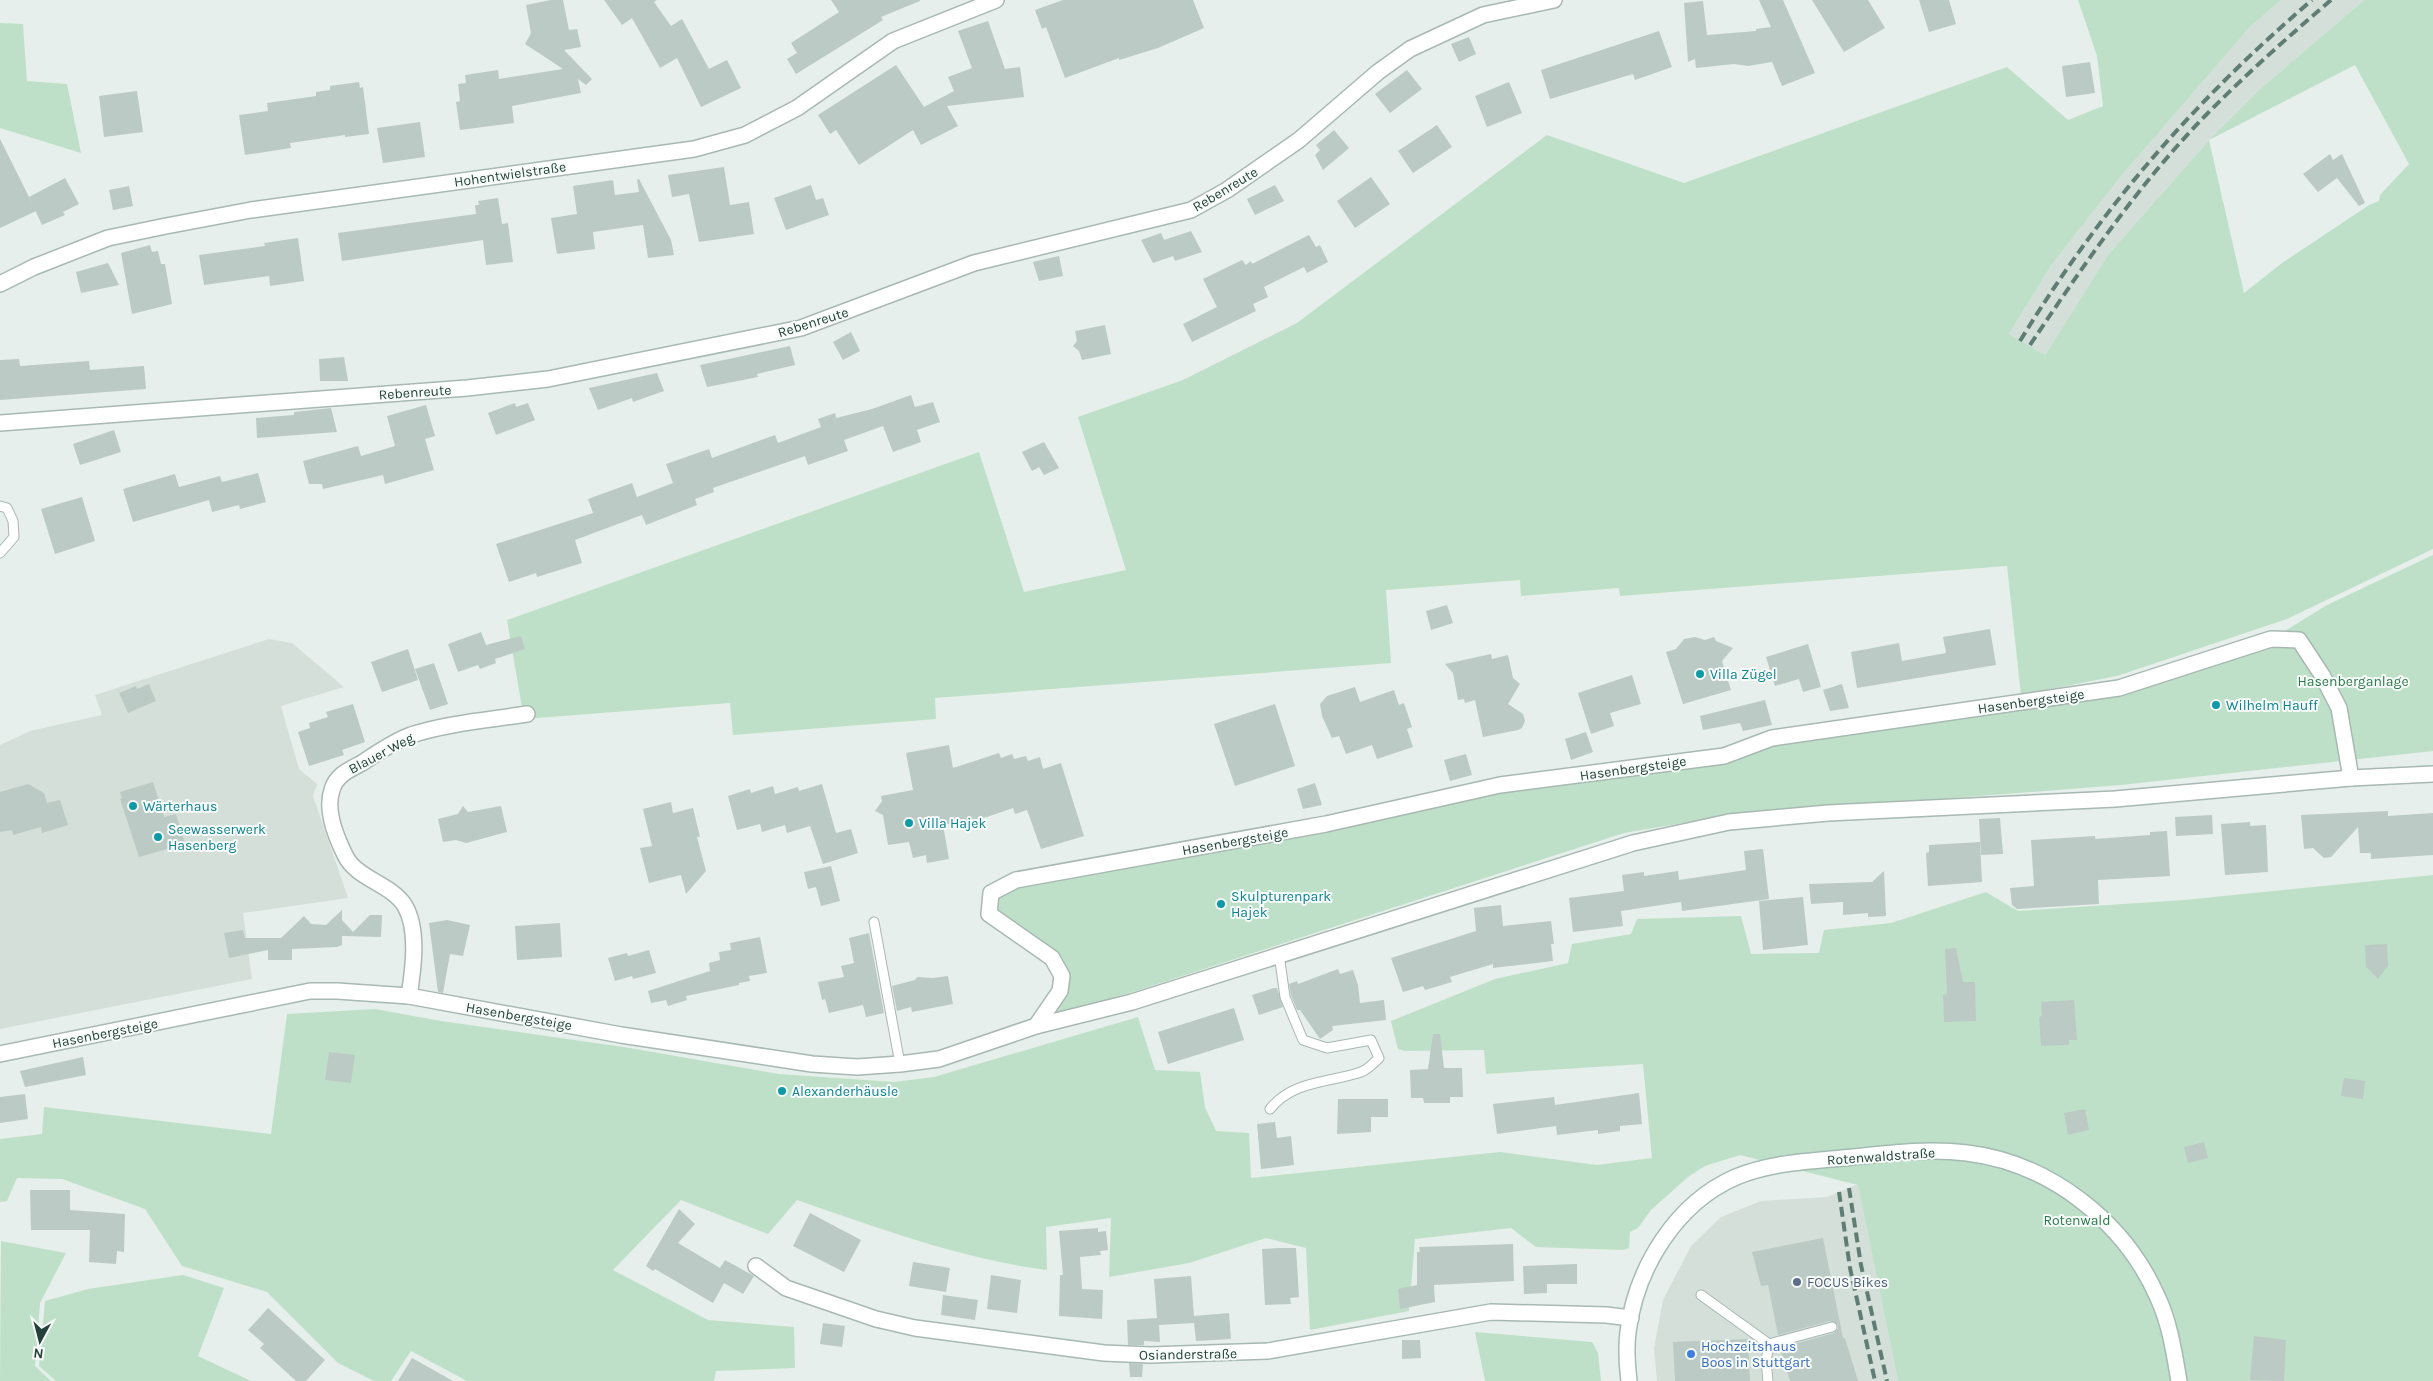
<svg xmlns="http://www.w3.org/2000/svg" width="2433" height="1381" font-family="Karla,sans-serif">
  <rect width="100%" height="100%" fill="#e6efeb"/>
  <g fill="#d4dfda">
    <path d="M2281 0H2364L2260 89 2209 140 2108 255 2045 355 2009 334 2052 264 2122 175 2250 27Z"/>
    <path d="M269 639 292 643 344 687 281 706 299 769 317 784 313 796 348 898 243 913 252 979 0 1029V745L30 731 102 715 95 695Z"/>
    <path d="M1858 1184 1898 1381H1657L1654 1349 1663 1300 1691 1246 1721 1217 1761 1201 1827 1197Z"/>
  </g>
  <g fill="#bfe0c8" fill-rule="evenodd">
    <path d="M2078 0H2281L2250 27 2122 175 2052 264 2009 334 2045 355 2108 255 2209 140 2260 89 2364 0H2433V549L2287 619 2117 676 2021 695 2007 566 1620 596 1619 588 1521 596 1520 580 1386 590 1391 663 935 698 936 719 733 735 730 703 524 719 507 620 979 452 1024 592 1126 570 1078 417 1183 380 1297 323 1547 135 1684 183 2007 67 2068 120 2103 106 2097 56ZM2355 65 2409 164 2380 195 2379 201 2369 205 2282 263 2244 293 2209 140Z"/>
    <path d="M0 23 23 24 27 81 67 84 81 153 0 128Z"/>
    <path d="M2433 555V751L2121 785 1724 816 1624 833 1139 990 1047 1018 1069 977 994 911 995 895 1016 884 1773 741 2120 690 2270 640 2327 605Z"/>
    <path d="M2433 875V1381H1898L1858 1185 1740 1155 1705 1166 1688 1177 1651 1210 1638 1228 1630 1232 1629 1248 1623 1250 1536 1247 1511 1228 1415 1239 1409 1311 1310 1330 1306 1248 1266 1238 1189 1263 1109 1277 1111 1218 1046 1227 1047 1270C961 1259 878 1228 797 1200L768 1234 681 1200 613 1270 708 1320 794 1327 795 1368 716 1371 714 1381H467L411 1351 391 1381H374L338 1363 267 1292 182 1266 145 1209 62 1179 17 1178 7 1201 0 1202V1139L42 1134 44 1107 271 1134 287 1014 375 1009 441 1021 630 1048 779 1074 894 1082 934 1077 1138 1017 1155 1070 1200 1072 1205 1107 1216 1131 1249 1133 1251 1178 1500 1152 1597 1165 1652 1158 1643 1064 1486 1074 1484 1050 1405 1051 1398 1049 1391 1021 1495 979 1568 963 1572 944 1631 934 1637 919 1741 916 1751 954 1819 953 1824 930 1891 923 1986 892 2018 911 2184 900Z"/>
    <path d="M1 1241 66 1253 40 1303 35 1366 51 1381H0Z"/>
    <path d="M183 1275 224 1288 198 1356 251 1381H56L39 1366 45 1301 88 1289Z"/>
    <path d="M1475 1332 1592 1342 1598 1353 1601 1381H1485Z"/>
  </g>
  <g fill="#bbcac4">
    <path d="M551 0H563L569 30 577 29 581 47 564 50 592 79 586 85 578 79 581 93 512 106 514 123 460 130 456 102 460 101 458 84 466 83 465 75 498 70 499 79 563 69 525 44 531 33 526 5Z"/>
    <path d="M604 0H657L654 2 671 26 682 19 709 69 727 60 741 88 701 107 677 58 660 68 632 18 622 25Z"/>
    <path d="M831 0H920V1L881 17 883 20 875 25 796 74 787 59 797 53 791 43 839 12Z"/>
    <path d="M1063 0H1193L1204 28 1158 48 1119 60V58L1065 78 1046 27 1042 29 1035 10Z"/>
    <path d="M1759 0H1783L1815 73 1782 86 1772 62 1748 66 1734 64 1696 68 1695 59 1688 62 1684 3 1703 1 1707 35 1756 31V29L1771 27Z"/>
    <path d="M1812 0H1868L1885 28 1844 52Z"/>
    <path d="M1919 0H1949L1956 24 1929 32Z"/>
    <path d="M988 21 1005 69 1020 67 1024 97 947 106 958 126 921 145 913 130 859 165 836 130 830 134 818 115 896 65 924 107 954 91 948 77 972 68 958 31Z"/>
    <path d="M1659 31 1672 67 1635 80 1633 74 1550 99 1541 70Z"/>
    <path d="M1469 37 1476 54 1459 62 1451 44Z"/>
    <path d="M2090 62 2095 93 2066 97 2062 66Z"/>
    <path d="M1407 70 1422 89 1390 113 1375 94Z"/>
    <path d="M359 82 360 88 363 87 369 134 345 137V135L290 143 291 148 245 155 239 115 268 111 267 103 316 96V92L330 90V86Z"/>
    <path d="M1509 82 1522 113 1487 127 1475 96Z"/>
    <path d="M137 91 143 132 104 137 99 96Z"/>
    <path d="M420 122 425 157 383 163 377 128Z"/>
    <path d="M1437 125 1452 147 1413 173 1398 151Z"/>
    <path d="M1334 130 1349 148 1323 170 1315 155 1320 150 1316 145Z"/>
    <path d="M0 139 36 211 0 228Z"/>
    <path d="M2330 154 2333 160 2342 154 2365 203 2359 206 2337 178 2318 192 2303 174Z"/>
    <path d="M724 167 730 205 749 202 754 234 699 242 689 194 672 197 668 175Z"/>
    <path d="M1371 177 1390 204 1355 228 1337 201Z"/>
    <path d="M65 178 79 204 63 212 65 215 42 225 29 197Z"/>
    <path d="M639 179 671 240 674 255 648 258 643 225 593 232 595 249 557 254 551 218 577 214 573 186 613 180 615 195 639 192 637 180Z"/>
    <path d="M811 185 816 200 823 198 829 215 786 230 774 198Z"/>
    <path d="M1275 185 1284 201 1255 215 1247 199Z"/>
    <path d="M129 186 133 206 113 210 109 190Z"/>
    <path d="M498 198 502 224 508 223 513 262 486 265 483 240 342 261 338 233 476 214 475 205H479L478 201Z"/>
    <path d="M1191 231 1202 252 1175 261 1173 256 1153 263 1141 240 1161 233 1164 240Z"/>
    <path d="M1309 235 1316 247 1320 245 1328 262 1307 273 1304 267 1264 287 1268 297 1253 304 1256 311 1192 342 1183 324 1217 307 1203 279 1242 260 1246 265 1251 261 1252 264Z"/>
    <path d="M298 238 304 281 270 286 269 276 204 285 199 255 265 246 264 243Z"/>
    <path d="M150 245 152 252 158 251 161 264H165L172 304 132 314 121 253Z"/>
    <path d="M1059 256 1063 276 1039 281 1033 262Z"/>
    <path d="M108 263 119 285 81 293 76 272Z"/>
    <path d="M1105 325 1111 354 1082 360 1079 351 1073 346 1077 341 1075 331Z"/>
    <path d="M851 332 860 351 843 360 833 342Z"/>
    <path d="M790 346 795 365 757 374 758 377 707 387 700 365Z"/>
    <path d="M344 357 348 381H320L319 359Z"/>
    <path d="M19 359 20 366 89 361 90 370 144 366 146 389 0 400V360Z"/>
    <path d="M657 373 664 391 633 402 632 398 598 410 589 388Z"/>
    <path d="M911 395 915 407 933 402 940 422 917 430 921 442 893 452 883 426 844 440 848 451 808 465 805 456 713 488 714 492 695 499 697 505 646 525 642 515 575 540 582 563 537 577 536 573 509 582 496 544 593 513 588 499 632 483 637 497 673 483 666 464 709 449 712 458 775 435 778 443 821 427 818 419 835 413 836 418 872 409Z"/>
    <path d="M515 403 516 407 528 403 535 420 496 435 488 413Z"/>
    <path d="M426 405 435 436 425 439 434 470 385 484 383 475 323 489 322 484H309L303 461 358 446 361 456 395 446 387 416Z"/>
    <path d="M331 408 337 432 257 438 256 418 294 415V412Z"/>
    <path d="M114 430 121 452 80 465 73 444Z"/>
    <path d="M1044 442 1059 468 1044 475 1039 467 1032 471 1022 452Z"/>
    <path d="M258 473 266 502 240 509 239 505 212 512 209 500 133 522 123 489 175 474 179 487 220 476 222 482Z"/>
    <path d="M82 497 95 541 55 554 41 509Z"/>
    <path d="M1447 605 1453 623 1431 630 1426 611Z"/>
    <path d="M1990 629 1996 665 1857 688 1851 652 1899 643 1902 661 1946 653 1943 637Z"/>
    <path d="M481 632 486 645 521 636 525 649 495 659 496 663 480 669 478 665 458 672 448 644Z"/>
    <path d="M1695 637 1705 640 1714 637 1716 641 1733 648 1722 661 1731 690 1683 704 1666 652 1676 649 1684 639Z"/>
    <path d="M1808 644 1821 687 1803 692 1799 679 1775 686 1766 657Z"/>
    <path d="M408 649 418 680 382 692 371 662Z"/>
    <path d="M1491 654 1492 659 1508 655 1513 678 1520 684 1508 704 1523 714 1525 721 1522 728 1518 730 1483 737 1475 700 1465 703 1464 699 1458 700 1453 673 1445 664Z"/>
    <path d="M434 663 448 704 430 710 415 669Z"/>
    <path d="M1632 675 1641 704 1610 713 1614 726 1591 734 1578 693Z"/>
    <path d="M149 684 156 701 128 713 119 693 136 686 137 689Z"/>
    <path d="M1842 684 1849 708 1830 711 1823 690Z"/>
    <path d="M1355 687 1360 702 1394 690 1399 705 1404 703 1412 727 1407 729 1413 747 1377 759 1372 745 1346 754 1339 736 1332 738 1322 716 1320 704 1327 696Z"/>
    <path d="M1765 700 1772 725 1743 731 1740 723 1703 730 1700 716Z"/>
    <path d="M353 704 365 742 342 750 344 755 309 766 298 732 310 728 309 723 328 717 326 712Z"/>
    <path d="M1275 704 1295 766 1235 786 1214 724Z"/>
    <path d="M1586 732 1593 752 1571 760 1565 739Z"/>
    <path d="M949 745 953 768 999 753 1001 758 1012 754 1014 759 1026 756 1028 761 1040 757 1043 769 1061 763 1084 836 1041 849 1027 810 1015 814 1013 808 987 817 943 825 949 859 927 863 926 855 913 858 909 842 888 845 883 815 875 811 882 801 881 796 913 790 906 753Z"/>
    <path d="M1466 754 1472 775 1450 781 1444 760Z"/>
    <path d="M153 782 164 817 176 814 185 844 139 857 120 799 122 798 120 792Z"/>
    <path d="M1315 783 1322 805 1303 809 1297 789Z"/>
    <path d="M28 784 44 793 47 803 60 800 68 825 42 833 41 827 13 835 12 830 0 832V792Z"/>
    <path d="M822 784 836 833 851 829 858 853 823 864 810 826 787 833 785 825 762 832 760 824 737 830 728 796 750 789 751 793 773 786 775 794 798 787 799 791Z"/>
    <path d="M671 802 673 813 693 808 700 837H697L706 871 686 894 681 875 649 883 640 848 652 846 643 809Z"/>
    <path d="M463 806 468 812 501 806 507 832 466 843 456 840 443 842 438 819 458 814Z"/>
    <path d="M2388 811V816L2433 813V855L2371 859V853H2360L2358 827 2331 857 2324 858 2313 848 2304 849 2301 815Z"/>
    <path d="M2212 815 2213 834 2176 836 2175 817Z"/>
    <path d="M2000 818 2003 854 1981 855 1979 819Z"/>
    <path d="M2250 822V826L2266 825 2268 872 2225 875 2221 824Z"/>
    <path d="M2167 831 2170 876 2098 880 2099 904 2017 909 2012 905 2010 888 2034 886 2031 840 2095 836V839L2150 835V832Z"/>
    <path d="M1980 842 1982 882 1928 886 1926 853 1929 852V845Z"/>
    <path d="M1763 849 1769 899 1682 911 1681 902 1621 911 1623 926 1573 932 1569 898 1624 891 1622 875 1644 872V876L1678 871 1679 880 1746 870 1744 851Z"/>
    <path d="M831 866 840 901 821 906 816 887 808 889 804 872Z"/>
    <path d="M1884 871 1886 916 1868 917V913L1843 915V902L1811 904 1809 884 1872 882Z"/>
    <path d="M1803 897 1808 945 1763 950 1759 901Z"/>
    <path d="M1501 905 1503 926 1551 921 1554 944H1551L1553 961 1493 968V964L1450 977 1452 982 1425 990 1423 986 1403 992 1391 958 1476 931 1474 908Z"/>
    <path d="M342 910V920L353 932 370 915H382L381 937 342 936V945L337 947 292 949V960H268V950L229 958 224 933 243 930 245 938H281L304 916 311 924 326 925Z"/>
    <path d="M447 920 470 925 463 956 450 954 443 993 438 992 429 923Z"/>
    <path d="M560 923 562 957 517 960 515 926Z"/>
    <path d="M869 933 884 1013 866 1017 863 1005 829 1013 825 999 822 1000 818 982 844 977 841 966 854 963 849 938Z"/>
    <path d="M760 937 767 973 749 976 750 981 739 983V985L686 996 687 1000 668 1006 666 1000 651 1003 648 991 710 971 709 963 720 960 719 952 731 950 730 943Z"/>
    <path d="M2387 944 2388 966 2378 979 2366 967 2365 945Z"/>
    <path d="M1956 948 1963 982H1975L1976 1021 1944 1022 1943 995 1947 994 1945 949Z"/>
    <path d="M649 950 656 973 633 979 632 976 615 981 608 958 627 953 628 956Z"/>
    <path d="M1338 969 1340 974 1353 970 1358 985 1360 1003 1384 1000 1386 1020 1332 1026 1333 1030 1320 1039 1300 1010H1297L1291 995 1289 984 1297 981 1298 984Z"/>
    <path d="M948 976 953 1004 912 1012 911 1007 897 1011 892 986 915 980 917 977 933 978Z"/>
    <path d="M1274 988H1277L1283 1007 1259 1015 1252 995Z"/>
    <path d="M2074 1000 2077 1040H2069V1045L2041 1046 2039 1017 2042 1016 2041 1002Z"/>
    <path d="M1234 1008 1244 1040 1168 1064 1158 1032Z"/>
    <path d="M1433 1034H1440L1444 1068H1462L1463 1097H1450V1103H1424L1423 1098H1411L1410 1070 1428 1069Z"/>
    <path d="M329 1052 355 1055 351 1083 325 1080Z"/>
    <path d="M83 1057 86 1075 25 1087 20 1071Z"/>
    <path d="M2344 1078 2365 1081 2363 1099 2341 1096Z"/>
    <path d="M1639 1093 1642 1124 1620 1126V1131L1598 1134V1130L1557 1135 1556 1126 1497 1134 1493 1104 1554 1097 1555 1105Z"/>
    <path d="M25 1094 28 1119 0 1123V1097Z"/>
    <path d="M1338 1099H1388V1117H1371V1132L1337 1134Z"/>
    <path d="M2085 1109 2089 1130 2068 1135 2064 1113Z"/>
    <path d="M1275 1122 1277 1138 1291 1136 1294 1165 1261 1169 1257 1124Z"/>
    <path d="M2204 1142 2208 1158 2188 1163 2184 1147Z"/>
    <path d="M30 1190H70V1210L125 1214 124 1252 117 1251 116 1264 89 1262 90 1230H31Z"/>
    <path d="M679 1209 695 1224 678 1243 720 1268 725 1260 754 1276 743 1294 724 1283 713 1303 655 1269 653 1271 646 1266Z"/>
    <path d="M810 1213 861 1240 844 1272 793 1246Z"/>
    <path d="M1098 1228V1232L1106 1231 1108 1250 1100 1251 1101 1255 1080 1257 1082 1289 1103 1290 1102 1319 1059 1316 1060 1275H1063L1059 1231Z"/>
    <path d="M1823 1238 1843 1338H1845L1858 1381H1790L1780 1348 1834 1333 1838 1329V1325L1830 1321 1778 1335 1768 1285 1761 1286 1752 1252Z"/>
    <path d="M1513 1244 1514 1281 1434 1285 1435 1302 1400 1309 1398 1289 1417 1285V1252H1420L1419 1247Z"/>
    <path d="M1279 1248H1296L1299 1297 1290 1298 1291 1304 1265 1305 1262 1249Z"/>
    <path d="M913 1262 950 1268 946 1292 909 1286Z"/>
    <path d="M1577 1264V1284H1547V1293L1524 1294 1523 1266Z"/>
    <path d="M991 1275 1021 1280 1017 1313 987 1309Z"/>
    <path d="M1191 1276 1194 1316 1229 1313 1231 1339 1196 1341 1194 1323 1159 1325 1160 1342 1144 1341V1345H1128L1127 1320 1157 1318 1154 1279Z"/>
    <path d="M943 1295 978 1300 975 1320 941 1315Z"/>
    <path d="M268 1308 325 1360 306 1381H296L260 1348 264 1344 248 1330Z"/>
    <path d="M823 1323 845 1326 842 1347 820 1344Z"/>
    <path d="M2254 1336 2286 1340 2284 1381 2250 1380Z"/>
    <path d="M1748 1339 1750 1381H1675L1673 1342Z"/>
    <path d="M1402 1340H1420L1421 1358 1402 1359Z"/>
    <path d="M412 1358 453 1381H398Z"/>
    <path d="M1129 1363 1143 1364 1142 1377H1130Z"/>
  </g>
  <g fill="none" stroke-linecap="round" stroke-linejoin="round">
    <defs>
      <g id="service">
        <path d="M0 506 7 508 13 521 14 537 0 553"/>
        <path d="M874 922 900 1064"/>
        <path d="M1270 1109C1293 1080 1329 1083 1361 1072 1367 1070 1374 1063 1379 1058L1371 1040 1327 1048 1303 1040 1285 997 1279 954"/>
        <path d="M1701 1295 1769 1344 1766 1361 1768 1381"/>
        <path d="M1769 1344 1832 1327"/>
      </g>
      <g id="minor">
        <path d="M0 284 34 267 108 238 166 226 251 210 694 149 745 135 797 108 893 41 996 0"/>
        <path d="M0 423 467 388 548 379 801 328 974 263 1191 210 1227 190 1299 140 1378 72 1410 49 1483 15 1554 0"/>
        <path d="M409 996C413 971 419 930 405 906 392 884 356 879 345 855 336 837 325 810 332 790 336 775 349 770 362 763 377 753 394 741 411 735 448 723 489 720 527 714"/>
        <path d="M1036 1026 1060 991 1062 976 1052 958 989 914 991 893 1016 880 1326 824 1500 785 1724 756 1772 738 2119 688 2271 639 2299 640 2322 675 2339 708 2351 778"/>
        <path d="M0 1054 310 991H337L409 996 621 1035 812 1064 857 1067 900 1064 939 1059 1036 1026 1132 1002 1633 843 1729 822 1828 813 2115 799 2351 778 2433 774"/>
        <path d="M756 1266 786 1288 876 1319 915 1328 1104 1353 1150 1355 1268 1351 1491 1312 1606 1315 1631 1318"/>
      </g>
      <path id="secondary" d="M1629 1381C1627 1365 1626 1348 1628 1332 1636 1268 1676 1203 1736 1177 1772 1162 1814 1161 1853 1157 1890 1153 1929 1148 1967 1153 2050 1163 2125 1222 2158 1298 2170 1324 2174 1352 2179 1381"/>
    </defs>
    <use href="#service" stroke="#a8b8b2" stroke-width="11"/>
    <use href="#minor" stroke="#a8b8b2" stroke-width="18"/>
    <use href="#secondary" stroke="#a4bbb3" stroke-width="18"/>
    <use href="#service" stroke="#fff" stroke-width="9"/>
    <use href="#minor" stroke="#fff" stroke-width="15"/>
    <use href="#secondary" stroke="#fff" stroke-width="15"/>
    <g stroke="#5f7d75" stroke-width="4" stroke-dasharray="10 5" stroke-linecap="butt">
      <path d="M2020 341C2102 207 2193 102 2312 0"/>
      <path d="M2030 345C2083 266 2138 185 2205 116 2245 75 2288 37 2331 0"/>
      <path d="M1849 1188 1861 1265 1887 1381"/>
      <path d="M1839 1192 1850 1268 1875 1381"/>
    </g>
  </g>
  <g fill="#0f9aa8" stroke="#f7fbf9" stroke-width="2">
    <circle cx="1700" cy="674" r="5"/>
    <circle cx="2216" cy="705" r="5"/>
    <circle cx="133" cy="806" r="5"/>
    <circle cx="909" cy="823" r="5"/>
    <circle cx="158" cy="837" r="5"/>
    <circle cx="1221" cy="904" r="5"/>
    <circle cx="782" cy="1091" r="5"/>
  </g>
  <circle fill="#5c6f8a" stroke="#f7fbf9" stroke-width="2" cx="1797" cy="1282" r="5"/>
  <circle fill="#3f7fe0" stroke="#f7fbf9" stroke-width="2" cx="1691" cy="1354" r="5"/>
  <g text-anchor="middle" stroke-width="4" stroke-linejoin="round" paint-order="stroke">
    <g font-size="14" fill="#24423a" stroke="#f7fbf9">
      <text transform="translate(510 174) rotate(-8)" y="5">Hohentwielstraße</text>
      <text transform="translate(1225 189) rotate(-31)" y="5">Rebenreute</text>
      <text transform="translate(813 322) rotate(-17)" y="5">Rebenreute</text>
      <text transform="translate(415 392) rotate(-4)" y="5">Rebenreute</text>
      <text transform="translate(2031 701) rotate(-8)" y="5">Hasenbergsteige</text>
      <text transform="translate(381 753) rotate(-28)" y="5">Blauer Weg</text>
      <text transform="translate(1633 768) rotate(-8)" y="5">Hasenbergsteige</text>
      <text transform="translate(1235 841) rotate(-10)" y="5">Hasenbergsteige</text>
      <text transform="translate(519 1016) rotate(10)" y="5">Hasenbergsteige</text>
      <text transform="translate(105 1033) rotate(-11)" y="5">Hasenbergsteige</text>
      <text transform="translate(1881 1156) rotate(-4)" y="5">Rotenwaldstraße</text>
      <text transform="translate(1188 1354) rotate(-1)" y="5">Osianderstraße</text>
    </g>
    <g font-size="14" fill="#0d838f" stroke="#f7fbf9" text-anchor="start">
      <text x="1710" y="679">Villa Zügel</text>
      <text x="2226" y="710">Wilhelm Hauff</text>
      <text x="143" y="811">Wärterhaus</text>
      <text x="919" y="828">Villa Hajek</text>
      <text x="168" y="834">Seewasserwerk<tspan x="168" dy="16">Hasenberg</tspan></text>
      <text x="1231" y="901">Skulpturenpark<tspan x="1231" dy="16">Hajek</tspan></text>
      <text x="792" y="1096">Alexanderhäusle</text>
    </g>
    <g font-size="14" fill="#2d7a4b" stroke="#f7fbf9">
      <text x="2353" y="686">Hasenberganlage</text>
      <text x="2077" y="1225">Rotenwald</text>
    </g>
    <g font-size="14" fill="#4e5e75" stroke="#f7fbf9" text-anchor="start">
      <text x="1807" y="1287">FOCUS Bikes</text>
    </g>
    <g font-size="14" fill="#366cbe" stroke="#f7fbf9" text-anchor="start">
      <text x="1701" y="1351">Hochzeitshaus<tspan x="1701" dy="16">Boos in Stuttgart</tspan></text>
    </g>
  </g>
  <g transform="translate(40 1341) rotate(187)" stroke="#f7fbf9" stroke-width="4" paint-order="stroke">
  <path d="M0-4L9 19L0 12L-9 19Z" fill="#24423a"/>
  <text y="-8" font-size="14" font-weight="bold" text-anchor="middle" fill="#24423a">N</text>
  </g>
</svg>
